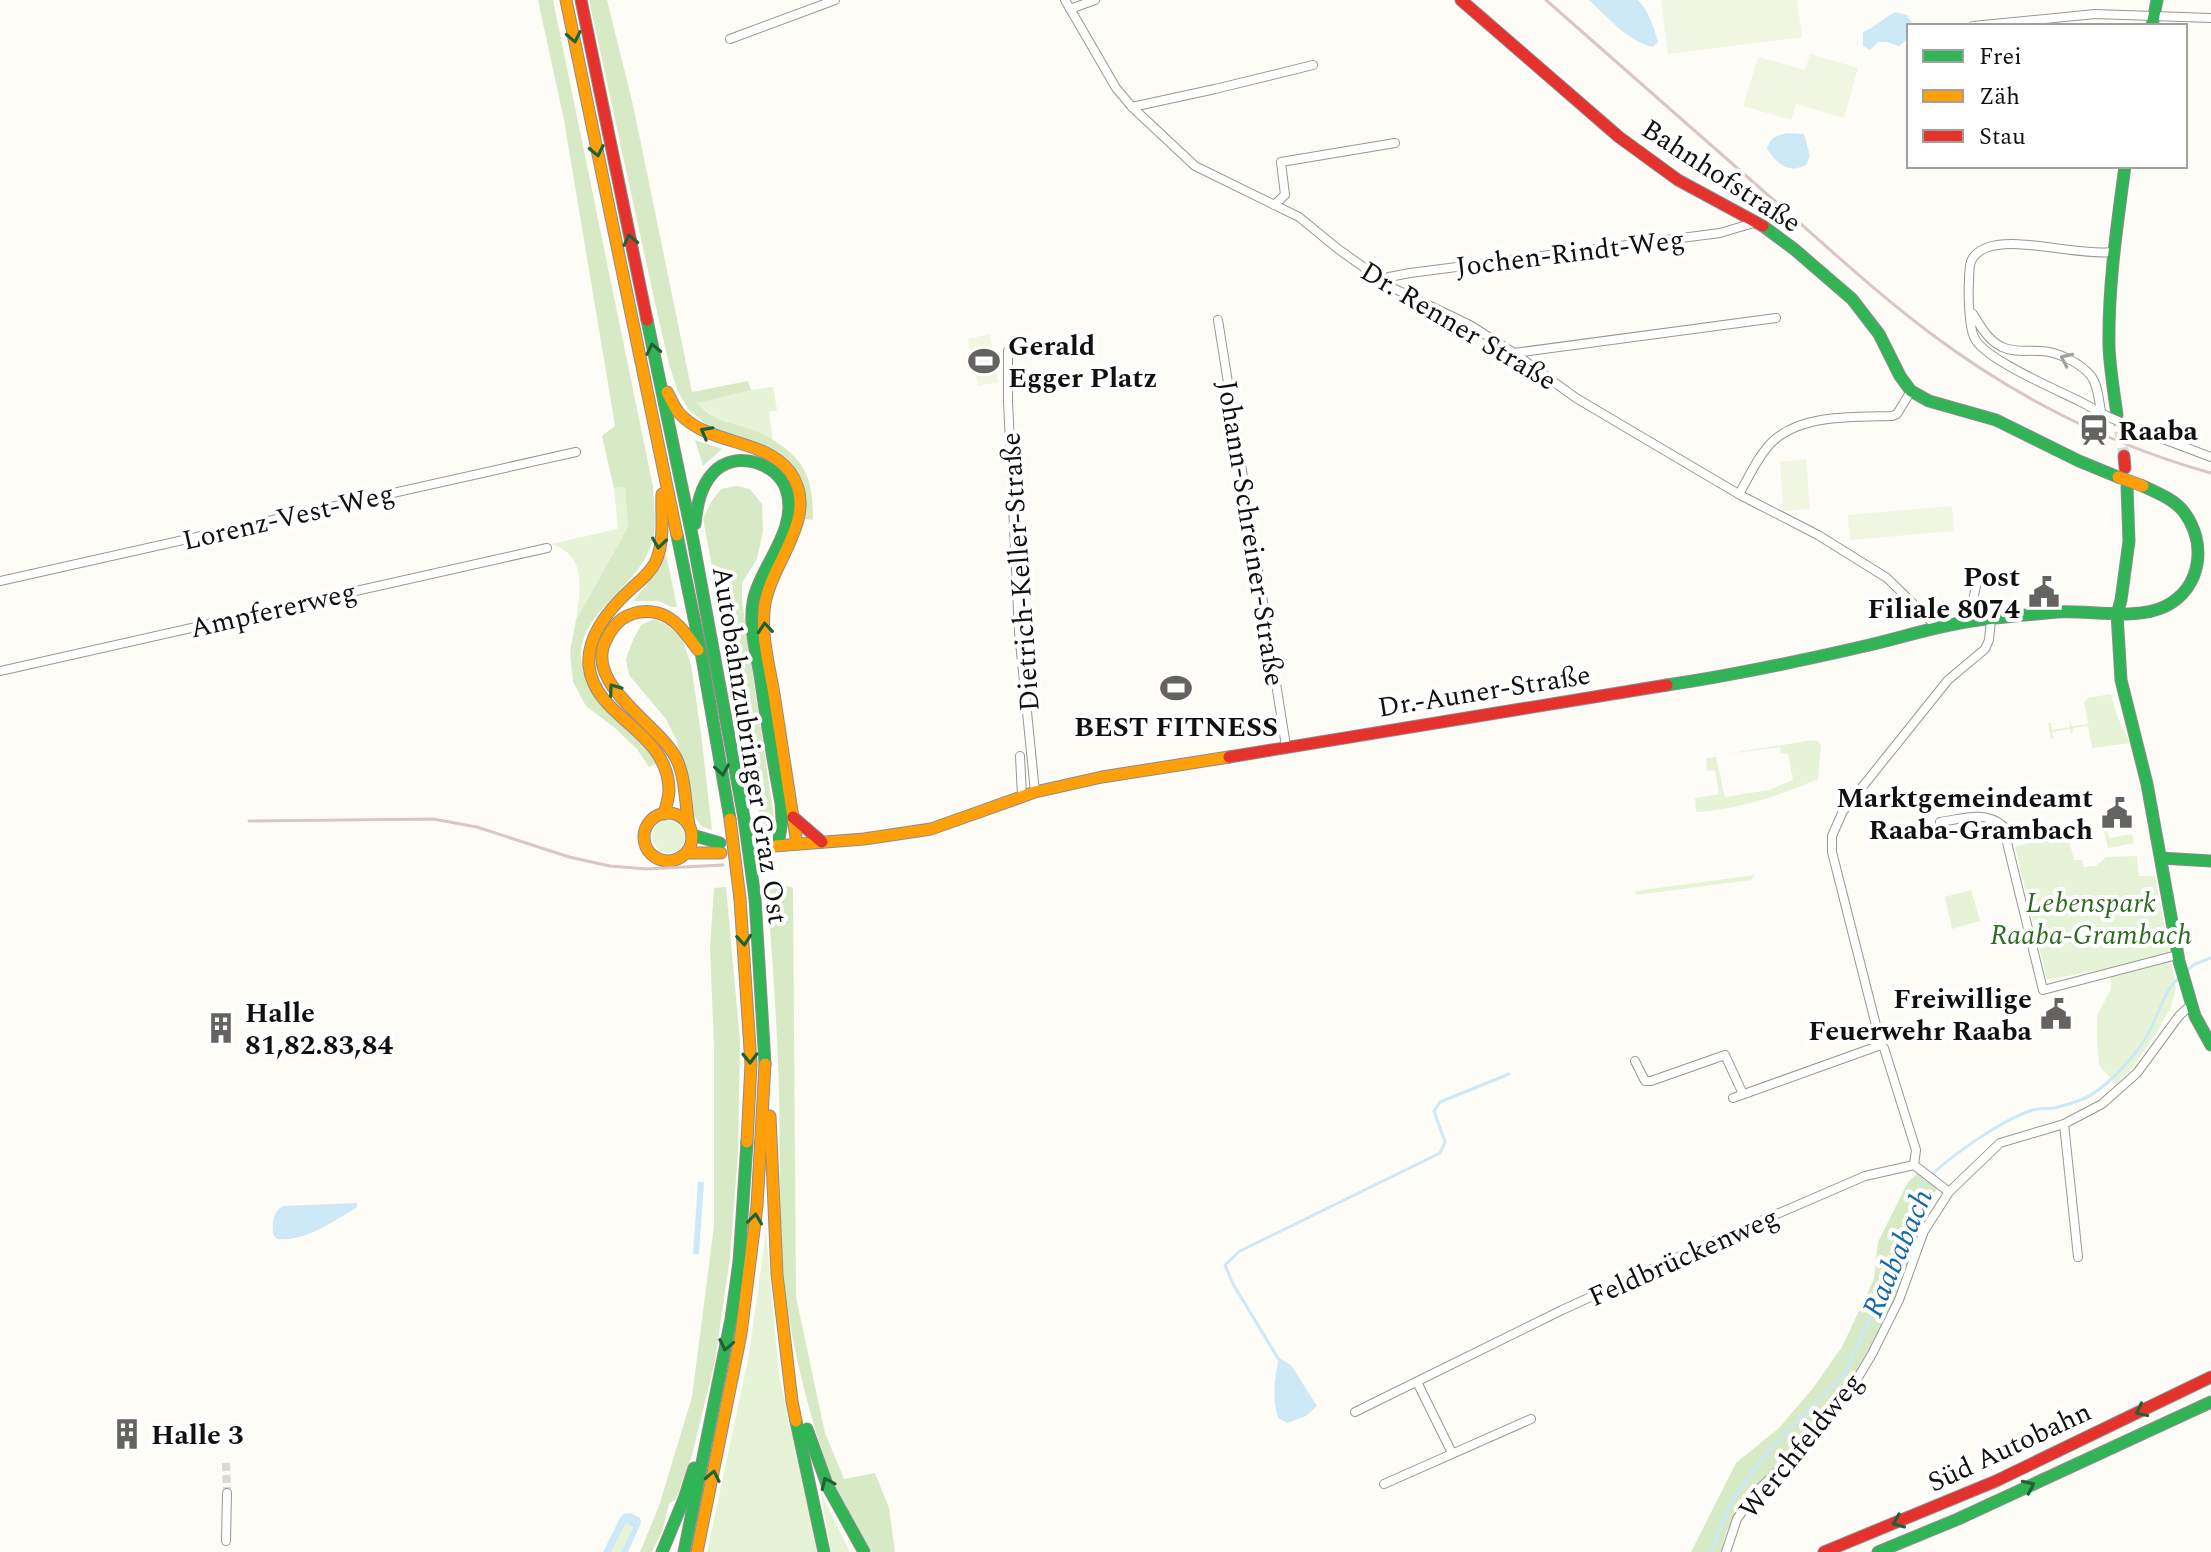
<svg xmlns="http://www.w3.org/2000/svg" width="2211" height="1552" font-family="Spectral,serif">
  <rect width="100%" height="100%" fill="#fdfcf7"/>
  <g fill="#e7f3d7">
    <path d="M773 387 777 410 769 412 773 442 758 432 714 417 696 402 751 390Z"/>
    <path d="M625 487 628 527 576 620C580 590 588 555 551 544L618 529 614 488Z"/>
    <path d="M2111 694 2117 716 2130 743 2092 748 2088 726 2073 728 2072 735 2070 729 2052 732 2053 738 2051 739 2048 723H2051L2052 730 2070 727 2069 720 2072 726 2088 724 2084 702 2088 698Z"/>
    <path d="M1813 740 1818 741 1821 745 1818 779C1778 796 1740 809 1696 812L1695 798 1719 794 1715 770 1707 771 1706 758 1716 757 1725 797 1769 790 1793 780 1788 754 1781 753 1780 747 1726 754Z"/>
    <circle cx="669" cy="836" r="17"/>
    <path d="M2066 827 2074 860H2082L2084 867 2096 866 2106 857 2137 856 2139 876H2155L2176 988 2171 1007 2157 1032 2133 1067 2116 1084 2099 1065 2097 1041V1016L2111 989 2110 968 2047 980 2015 847 2029 843 2027 835Z"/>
    <path d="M2104 830H2107L2109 838 2132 834 2134 843 2108 848Z"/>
    <path d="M1755 875 1751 880 1636 895 1635 891Z"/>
    <path d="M1971 890 1980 921 1952 929 1945 897Z"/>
    <path d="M766 1232 779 1376 805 1486 817 1552H707L749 1355Z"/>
    <path d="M821 1493 849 1550 850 1552H831Z"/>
    <path d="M626 1522 633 1526 621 1552H611Z"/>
  </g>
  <g fill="#d8eac5">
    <path d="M538 0H553L653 487C654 506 658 529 650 548 630 599 559 619 588 685 597 704 631 725 645 743 650 749 653 757 656 764L649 767 637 749 615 728 586 706 573 682 570 652 576 620 628 527 625 487 614 488 602 436 615 426 612 407 564 120Z"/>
    <path d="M589 0H607L633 105 692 392 748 381 751 390 697 403C703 408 709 415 717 418 730 424 745 426 758 432 801 453 814 473 813 520L805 519 806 503 733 436 707 425 689 410 678 392 669 364 655 303Z"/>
    <path d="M695 440 722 449 703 466Z"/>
    <path d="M736 486 750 489 762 504 763 531 757 559 742 583V601L774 817 769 827 762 829 703 519 711 502 721 489Z"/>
    <path d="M666 554 677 607H671L659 601H633L655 575Z"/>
    <path d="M654 619 667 625 682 638 691 665 701 733 712 830 701 826 693 814 677 741 666 719 629 675 626 659 633 640 641 625Z"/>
    <path d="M766 879 793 888 796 1297 825 1433 844 1479 875 1473 889 1508 895 1552H872C845 1516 829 1475 816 1432 800 1378 787 1322 783 1266 779 1208 780 1149 779 1090 777 1020 772 949 766 879Z"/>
    <path d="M726 887 740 1041 738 1153 730 1257 715 1361 692 1455 676 1499 669 1504 662 1532 652 1552H640L659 1506 692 1397 714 1226V1047L710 947 714 888Z"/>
    <path d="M1918 1173 1937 1189 1922 1211 1919 1233 1900 1284 1886 1319 1869 1352 1846 1388 1797 1449 1746 1495 1727 1531 1721 1552H1691L1736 1463 1779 1428 1813 1388 1842 1347 1874 1279 1878 1242 1908 1182Z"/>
  </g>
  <g fill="#f0f6e1">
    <path d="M1661 0H1797L1802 37 1668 54Z"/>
    <path d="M1810 54 1858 68 1844 118 1796 104 1791 120 1743 106 1758 57 1805 70Z"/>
    <path d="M990 334 998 382 978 386 968 339Z"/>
    <path d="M1806 459 1810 509 1783 511 1780 462Z"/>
    <path d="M1952 506 1954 531 1850 540 1848 515Z"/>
  </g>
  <g fill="#cde8f7">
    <path d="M1589 0H1638C1649 11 1654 28 1658 42L1653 47C1627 41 1608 17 1589 0Z"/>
    <path d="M1895 12 1907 15 1912 23V26H1909C1909 36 1908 40 1899 46L1887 42H1878L1870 50 1863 46V32C1876 27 1883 18 1895 12Z"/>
    <path d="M1787 133 1804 134 1810 156 1806 165C1788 174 1777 164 1767 149 1770 137 1776 136 1787 133Z"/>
    <path d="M698 1182H704L699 1254H693Z"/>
    <path d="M357 1203V1207L351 1211C329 1224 303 1242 277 1239L273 1234C272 1223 273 1211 283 1206Z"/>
    <path d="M1279 1358 1291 1365 1317 1406 1306 1416 1287 1423 1278 1418C1272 1397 1274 1379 1279 1358Z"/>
    <path d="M631 1513 640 1518 641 1523 628 1552H621L633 1527 626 1523 611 1552H603L620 1518 624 1514Z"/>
  </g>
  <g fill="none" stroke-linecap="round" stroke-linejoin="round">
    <g stroke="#cde8f7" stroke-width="3">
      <path d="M2186 971 2195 964 2211 958"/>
      <path d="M1932 1174C1954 1154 2002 1120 2030 1111 2037 1108 2046 1109 2054 1108 2066 1105 2085 1100 2094 1093 2112 1081 2138 1053 2148 1034 2159 1015 2163 990 2181 976"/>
      <path d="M1279 1360 1233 1284 1225 1265 1240 1251 1440 1153 1445 1142 1434 1111 1440 1102 1509 1074"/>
      <path d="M1711 1552 1731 1502 1769 1450 1845 1373 1887 1281 1922 1184 1927 1180"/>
    </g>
    <path stroke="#dad9d4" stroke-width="8" stroke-dasharray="8 4" stroke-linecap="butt" d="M226 1463 227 1493"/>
    <path stroke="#dad9d4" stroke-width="11" stroke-dasharray="11 5.5" stroke-linecap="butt" d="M2117 415 2124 456"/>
    <defs>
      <g id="street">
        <path d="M1065 0 1116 88 1132 107 1195 166 1299 217 1338 249 1393 288 1470 325 1514 353 1576 398 1647 440 1742 496 1818 535 1887 578 1939 629"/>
        <path d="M1070 9 1095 0"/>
        <path d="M1973 26 2095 14 2211 18"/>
        <path d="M730 39 835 0"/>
        <path d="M1132 107 1215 89 1313 65"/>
        <path d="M1274 205 1285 195 1281 162 1395 143"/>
        <path d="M1384 282 1389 277 1410 273 1720 233 1757 222"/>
        <path d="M1973 314C1981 327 1988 340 2002 347 2015 353 2027 350 2040 351 2056 351 2081 363 2091 376 2098 385 2099 401 2101 412"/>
        <path d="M1218 320 1286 746"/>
        <path d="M1008 351V401L1019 632 1035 792"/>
        <path d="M1514 353 1776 318"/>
        <path d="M2109 417C2098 412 2088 405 2077 400 2055 389 1982 358 1974 337 1969 326 1968 294 1969 282 1969 265 1969 255 1986 248 2016 236 2077 256 2114 252"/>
        <path d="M2134 428 2211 457"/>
        <path d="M1739 494C1749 477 1758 456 1772 442 1801 414 1854 417 1892 416L1897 414 1911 391"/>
        <path d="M0 581 576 452"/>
        <path d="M1971 621 1970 615 1978 576"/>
        <path d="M0 671 547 548"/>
        <path d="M1020 756 1022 796"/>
        <path d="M1940 822C1962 819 1985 810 2003 826L2043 990 2177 955"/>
        <path d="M1881 1045 1832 852V836L1843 811 1948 680 1985 649 1989 640 1991 619"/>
        <path d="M1635 1061 1645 1081H1651L1725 1055 1743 1094"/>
        <path d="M1733 1098 1881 1045 1884 1048 1916 1150 1914 1165"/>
        <path d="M2064 1124 2078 1257"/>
        <path d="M1417 1382 1452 1453"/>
        <path d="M1355 1412 1562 1310 1696 1249 1865 1176 1914 1165 1949 1192"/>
        <path d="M1384 1484 1531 1419"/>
        <path d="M226 1541 227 1493"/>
        <path d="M1726 1552 1737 1519 1757 1491 1802 1448 1850 1391 1872 1354 1899 1300 1924 1231 1949 1192 2000 1143 2064 1124 2102 1104 2137 1073 2179 1016 2192 1004"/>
      </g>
      <g id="fast">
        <path d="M2152 26 2157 0"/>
        <path d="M1763 226 1794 249 1852 299 1879 334 1900 376 1911 391 1929 401 1996 420 2079 461 2118 477"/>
        <path d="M647 320 693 540 744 818"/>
        <path d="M2117 415C2114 393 2110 369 2109 347 2108 286 2117 226 2125 166"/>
        <path d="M2127 487 2129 541 2121 600 2117 614 2121 680 2147 784 2179 961 2195 1016 2211 1045"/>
        <path d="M695 524C697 506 700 487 713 473 734 449 779 462 787 492 798 531 760 566 753 602 749 626 756 652 760 675 766 718 773 761 781 803L782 820 778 845"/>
        <path d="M677 535 701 652 730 819"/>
        <path d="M1667 685C1734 675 1800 661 1865 646 1900 638 1936 626 1972 621 2000 617 2029 615 2057 612 2090 610 2136 621 2166 606 2202 587 2207 543 2184 512 2174 499 2157 493 2143 486"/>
        <path d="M692 835 720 843"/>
        <path d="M2161 858 2211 861"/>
        <path d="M755 898 765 1064"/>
        <path d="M796 1421 824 1552"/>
        <path d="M807 1429 828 1487 864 1552"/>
        <path d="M662 1552 684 1499 694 1468"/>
        <path d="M684 1552 731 1319 739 1262 747 1142"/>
        <path d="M1878 1552 1958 1519 2211 1402"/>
      </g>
      <g id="slow">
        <path d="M566 0 677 535"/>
        <path d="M667 392C671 399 674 407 679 413 709 446 765 438 790 472 821 515 772 561 765 603 760 633 769 664 774 694 782 744 789 794 797 844"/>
        <path d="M662 494C661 515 665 540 656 561 651 572 641 580 632 588 611 607 586 635 589 666 595 719 668 730 669 790 669 798 666 806 664 814"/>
        <circle cx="668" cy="837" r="24"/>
        <path d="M689 825C685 804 686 778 676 758 658 723 581 683 607 638 611 630 615 624 622 619 633 612 646 610 658 613 676 618 687 635 698 650"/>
        <path d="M761 847 864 839 931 829 1035 792 1102 777 1229 757"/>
        <path d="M686 853H721"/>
        <path d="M740 899 751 1064 747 1142"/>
        <path d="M770 1116 777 1274 792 1401 796 1421"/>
        <path d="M697 1552 741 1334 757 1206 765 1064"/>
      </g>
      <g id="jam">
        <path d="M581 0 647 320"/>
        <path d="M1461 0 1619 137 1678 180 1763 226"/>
        <path d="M2124 456 2125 468"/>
        <path d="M1229 757 1667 685"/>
        <path d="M793 817 822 842"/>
        <path d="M1824 1552 1996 1481 2211 1377"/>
      </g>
    </defs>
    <use href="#street" stroke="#979795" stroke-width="10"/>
    <use href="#fast" stroke="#8e8d8b" stroke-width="13"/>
    <use href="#slow" stroke="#8e8d8b" stroke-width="13"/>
    <use href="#jam" stroke="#8e8d8b" stroke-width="13"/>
    <use href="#street" stroke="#fffffe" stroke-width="8"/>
    <use href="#fast" stroke="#30b455" stroke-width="11"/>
    <use href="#slow" stroke="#ff9f0a" stroke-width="11"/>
    <use href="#jam" stroke="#e5322d" stroke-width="11"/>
    <g stroke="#d9c6c7" stroke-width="3">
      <path d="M1546 0C1620 65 1694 131 1769 196 1822 242 1874 291 1930 333 2014 396 2110 445 2211 473"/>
      <path d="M249 821 433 819 477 827 569 857 610 866 646 869 723 865"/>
    </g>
    <defs>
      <path id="street-bridge" d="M2109 417 2134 428"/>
      <path id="fast-bridge" d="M744 818 755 898"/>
      <g id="slow-bridge">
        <path d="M2118 477 2143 486"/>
        <path d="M730 819 740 899"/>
      </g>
    </defs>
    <use href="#street-bridge" stroke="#979795" stroke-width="10" stroke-linecap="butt"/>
    <use href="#fast-bridge" stroke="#8e8d8b" stroke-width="13" stroke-linecap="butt"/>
    <use href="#slow-bridge" stroke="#8e8d8b" stroke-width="13" stroke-linecap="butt"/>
    <use href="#street-bridge" stroke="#fffffe" stroke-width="8"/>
    <use href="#fast-bridge" stroke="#30b455" stroke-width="11"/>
    <use href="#slow-bridge" stroke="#ff9f0a" stroke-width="11"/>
  </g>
  <defs><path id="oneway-chevron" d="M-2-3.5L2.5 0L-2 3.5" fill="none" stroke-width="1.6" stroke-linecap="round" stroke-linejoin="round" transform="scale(2)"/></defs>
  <g stroke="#206233">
    <use href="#oneway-chevron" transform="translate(574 37) rotate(78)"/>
    <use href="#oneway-chevron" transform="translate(597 151) rotate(78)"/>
    <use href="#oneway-chevron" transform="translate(630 240) rotate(-102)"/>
    <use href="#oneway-chevron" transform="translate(653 349) rotate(-102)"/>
    <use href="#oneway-chevron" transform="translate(706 432) rotate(-151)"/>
    <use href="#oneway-chevron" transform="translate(659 543) rotate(98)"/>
    <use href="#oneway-chevron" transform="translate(765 628) rotate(-95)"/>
    <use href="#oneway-chevron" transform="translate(614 689) rotate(-126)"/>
    <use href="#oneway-chevron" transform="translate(722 770) rotate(81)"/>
    <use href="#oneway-chevron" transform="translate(744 940) rotate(85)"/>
    <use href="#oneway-chevron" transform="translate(750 1058) rotate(89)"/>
    <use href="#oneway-chevron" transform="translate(755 1219) rotate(-83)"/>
    <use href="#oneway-chevron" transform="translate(726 1345) rotate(101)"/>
    <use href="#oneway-chevron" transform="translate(2141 1411) rotate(154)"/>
    <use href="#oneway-chevron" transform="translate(713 1476) rotate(-78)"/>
    <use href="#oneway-chevron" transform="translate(827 1483) rotate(-114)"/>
    <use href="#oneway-chevron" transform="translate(2029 1486) rotate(-25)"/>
    <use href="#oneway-chevron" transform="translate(1898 1522) rotate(157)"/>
  </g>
  <use stroke="#a0a09f" href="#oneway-chevron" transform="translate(2066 359) rotate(-155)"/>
  <defs>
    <symbol id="stadium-bare" viewBox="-9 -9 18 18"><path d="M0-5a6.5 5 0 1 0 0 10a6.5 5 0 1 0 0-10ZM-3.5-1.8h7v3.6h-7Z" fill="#646362" stroke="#fff" stroke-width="2.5" paint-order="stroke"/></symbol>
    <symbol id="station-bare" viewBox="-9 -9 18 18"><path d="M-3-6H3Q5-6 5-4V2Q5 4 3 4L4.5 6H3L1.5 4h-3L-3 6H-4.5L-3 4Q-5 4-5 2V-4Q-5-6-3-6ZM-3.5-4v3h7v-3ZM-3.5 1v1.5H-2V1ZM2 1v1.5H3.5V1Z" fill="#646362" stroke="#fff" stroke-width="2.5" paint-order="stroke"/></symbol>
    <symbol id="civic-bare" viewBox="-9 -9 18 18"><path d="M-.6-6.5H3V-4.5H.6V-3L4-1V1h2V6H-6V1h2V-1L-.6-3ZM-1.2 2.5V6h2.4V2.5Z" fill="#646362" stroke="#fff" stroke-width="2.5" paint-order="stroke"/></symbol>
    <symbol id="building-bare" viewBox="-9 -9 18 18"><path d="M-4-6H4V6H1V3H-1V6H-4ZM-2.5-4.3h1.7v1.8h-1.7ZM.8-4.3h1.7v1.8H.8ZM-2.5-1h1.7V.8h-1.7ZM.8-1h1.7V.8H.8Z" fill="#646362" stroke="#fff" stroke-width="2.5" paint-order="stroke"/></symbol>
  </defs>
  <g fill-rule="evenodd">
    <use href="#stadium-bare" x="962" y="339" width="44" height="44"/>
    <use href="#station-bare" x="2072" y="408" width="44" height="44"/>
    <use href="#civic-bare" x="2022" y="570" width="44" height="44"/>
    <use href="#stadium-bare" x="1154" y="666" width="44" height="44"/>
    <use href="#civic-bare" x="2095" y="791" width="44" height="44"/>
    <use href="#civic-bare" x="2034" y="992" width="44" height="44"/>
    <use href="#building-bare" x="199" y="1006" width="44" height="44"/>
    <use href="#building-bare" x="105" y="1412" width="44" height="44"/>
  </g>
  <g text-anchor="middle" stroke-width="8" stroke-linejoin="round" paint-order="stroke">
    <g font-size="28" fill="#111" stroke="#fff">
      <text transform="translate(1722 175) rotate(33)" y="10">Bahnhofstraße</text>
      <text transform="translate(1570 252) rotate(-7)" y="10">Jochen-Rindt-Weg</text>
      <text transform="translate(1459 325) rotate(31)" y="10">Dr. Renner Straße</text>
      <text transform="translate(288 516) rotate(-13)" y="10">Lorenz-Vest-Weg</text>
      <text transform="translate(1252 533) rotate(81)" y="10">Johann-Schreiner-Straße</text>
      <text transform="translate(1019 572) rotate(-94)" y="10">Dietrich-Keller-Straße</text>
      <text transform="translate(273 609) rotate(-13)" y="10">Ampfererweg</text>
      <text transform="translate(1484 690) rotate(-9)" y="10">Dr.-Auner-Straße</text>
      <text transform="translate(751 745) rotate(81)" y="10">Autobahnzubringer Graz Ost</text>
      <text transform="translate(1683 1256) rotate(-24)" y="10">Feldbrückenweg</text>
      <text transform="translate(1800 1445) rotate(-51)" y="10">Werchfeldweg</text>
      <text transform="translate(2009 1446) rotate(-25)" y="10">Süd Autobahn</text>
    </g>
    <g font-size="28" font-weight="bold" fill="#111" stroke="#fff" text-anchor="start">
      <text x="1008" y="355">Gerald<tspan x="1008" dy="32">Egger Platz</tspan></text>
      <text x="2118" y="440">Raaba</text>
      <text x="2020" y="586" text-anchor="end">Post<tspan x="2020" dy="32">Filiale 8074</tspan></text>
      <text x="1176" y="736" text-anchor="middle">BEST FITNESS</text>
      <text x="2093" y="807" text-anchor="end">Marktgemeindeamt<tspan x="2093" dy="32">Raaba-Grambach</tspan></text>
      <text x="2032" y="1008" text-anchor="end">Freiwillige<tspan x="2032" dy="32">Feuerwehr Raaba</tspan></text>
      <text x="245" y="1022">Halle<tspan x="245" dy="32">81,82.83,84</tspan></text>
      <text x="151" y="1444">Halle 3</text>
    </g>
    <g font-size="28" font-style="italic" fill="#2f6b1f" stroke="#fff">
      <text x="2091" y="912">Lebenspark<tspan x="2091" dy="32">Raaba-Grambach</tspan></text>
    </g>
    <g font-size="30" font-style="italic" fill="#1768a6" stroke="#fff">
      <text transform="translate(1897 1253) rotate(-67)" y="10">Raababach</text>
    </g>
  </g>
  <rect x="1907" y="24" width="280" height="144" fill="#ffffff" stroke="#a0a0a0" stroke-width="2"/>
  <rect x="1923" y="50" width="40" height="12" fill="#30b455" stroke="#a0a0a0" stroke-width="2"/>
  <text x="1979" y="64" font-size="24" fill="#111111">Frei</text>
  <rect x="1923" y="90" width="40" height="12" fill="#ff9f0a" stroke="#a0a0a0" stroke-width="2"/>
  <text x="1979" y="104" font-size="24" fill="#111111">Zäh</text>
  <rect x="1923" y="130" width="40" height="12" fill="#e5322d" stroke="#a0a0a0" stroke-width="2"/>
  <text x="1979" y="144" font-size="24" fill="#111111">Stau</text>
</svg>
